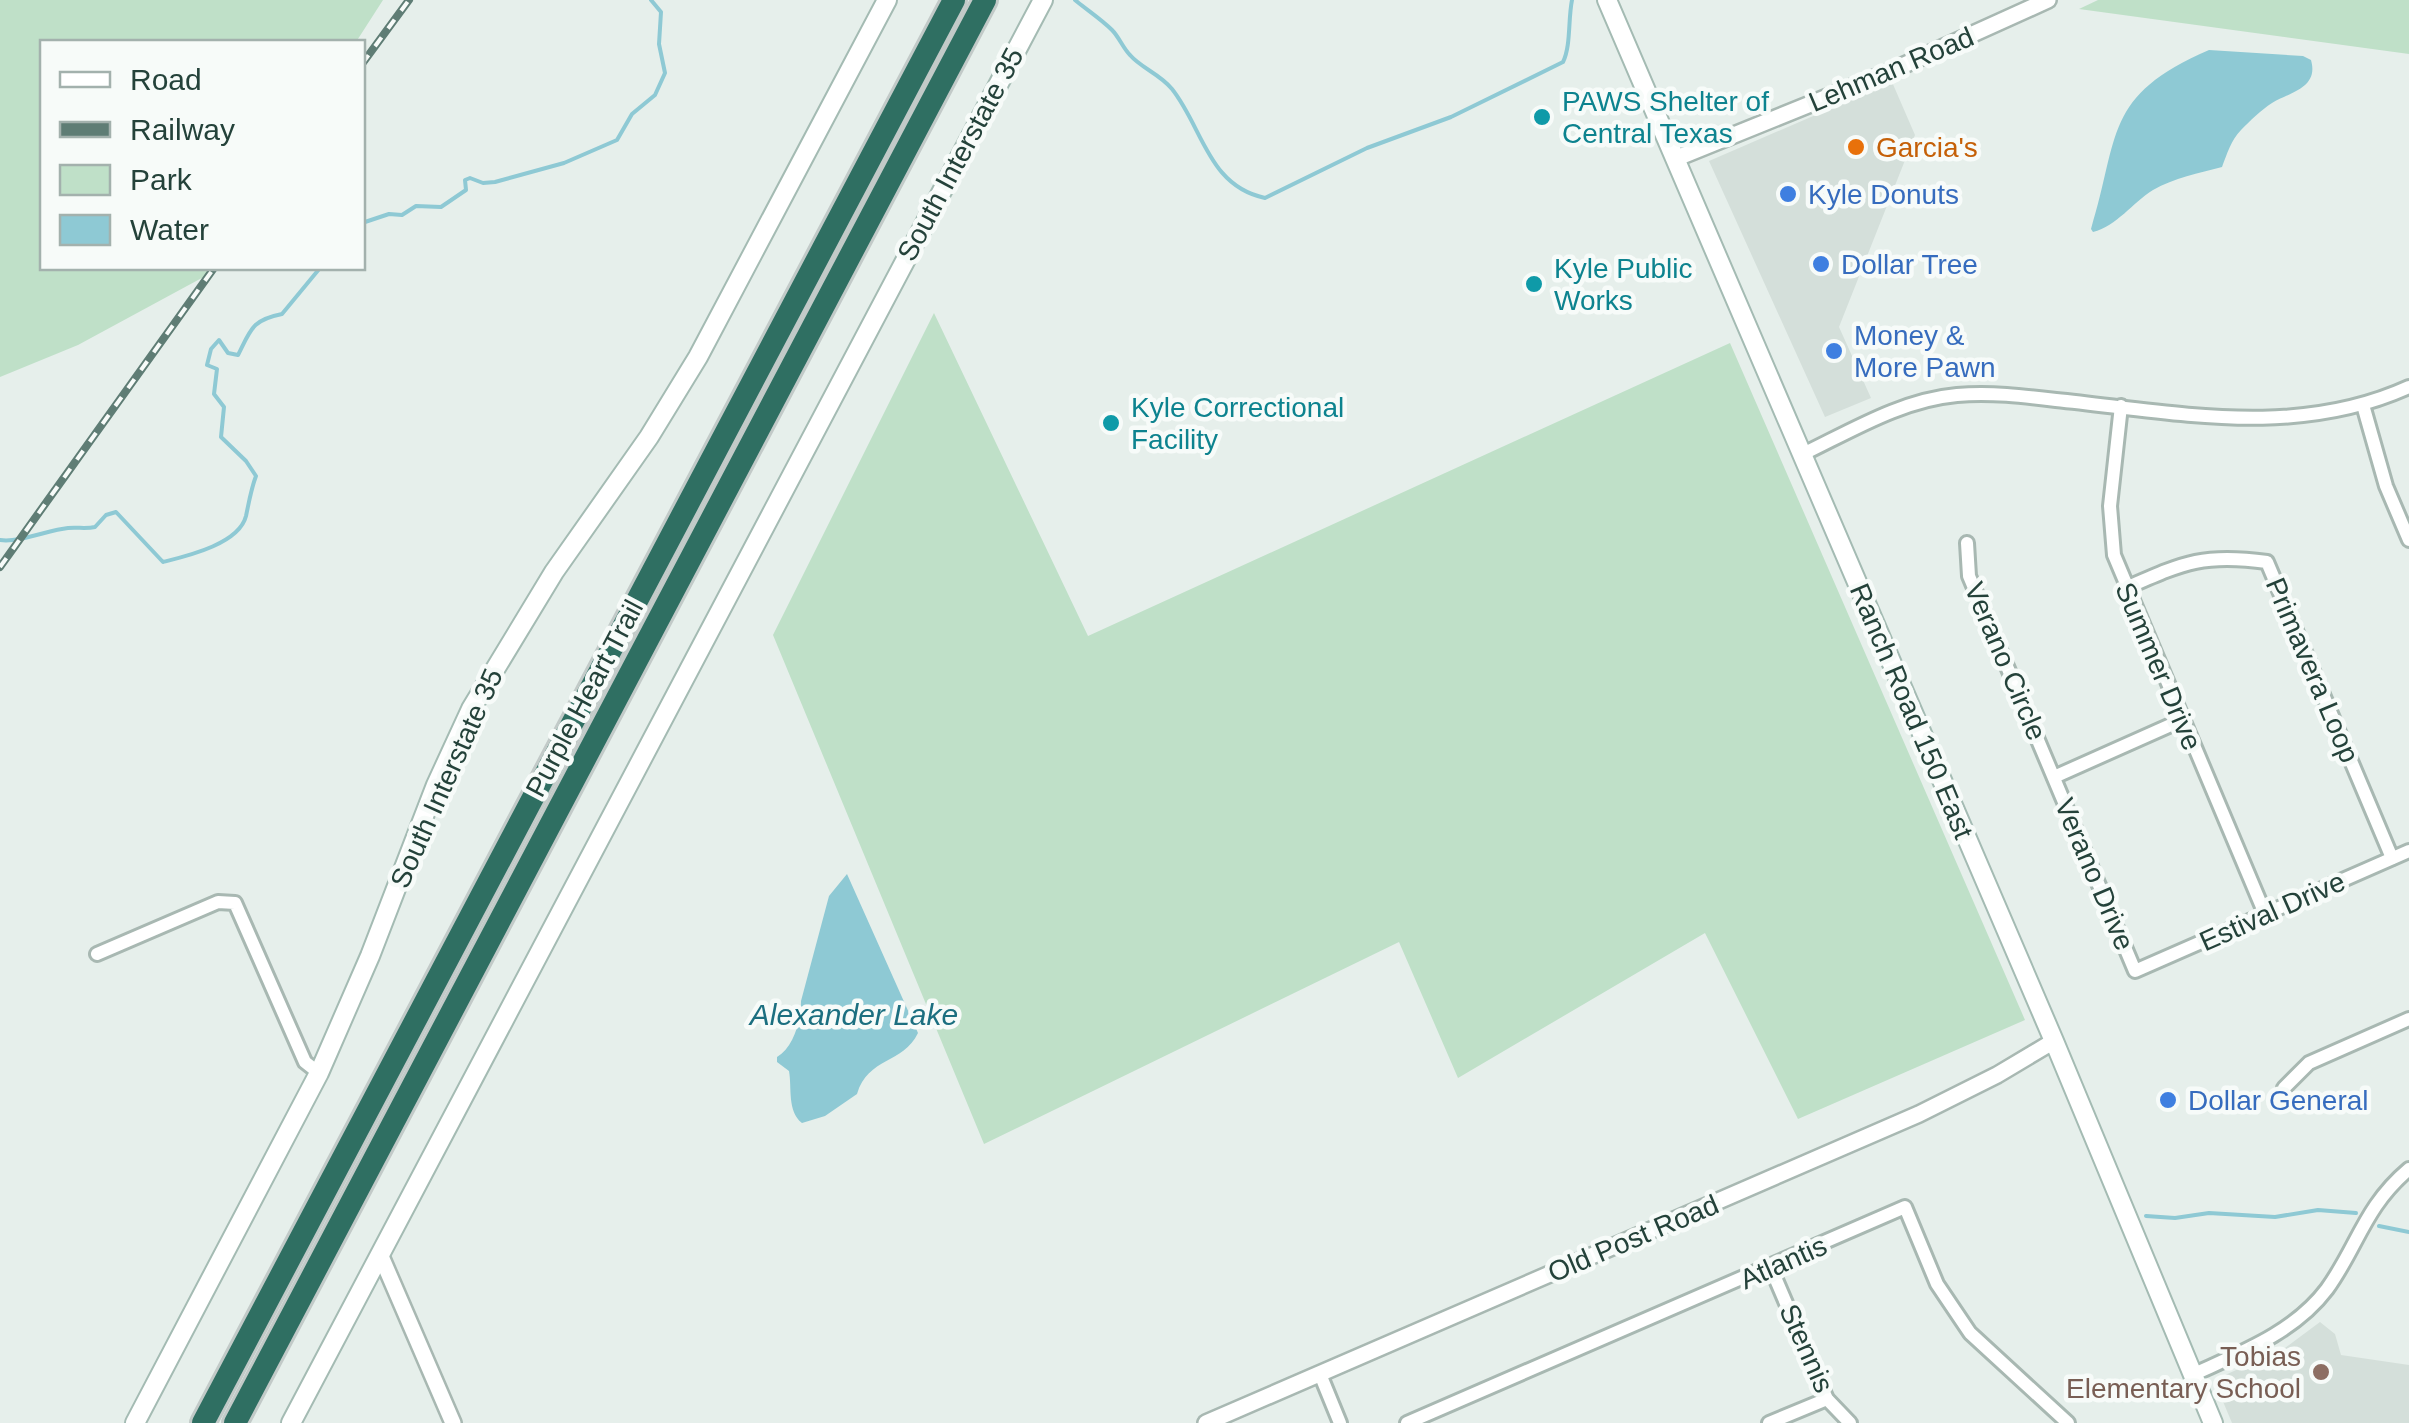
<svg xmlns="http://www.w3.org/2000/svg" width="2409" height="1423" font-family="Helvetica,sans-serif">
  <rect width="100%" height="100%" fill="#e6efeb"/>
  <g fill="#d4dfda">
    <path d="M1892 82 1915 135 1839 327 1871 398 1825 417 1709 161Z"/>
    <path d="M2320 1322 2335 1334 2341 1355 2409 1365V1423H2232L2214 1380 2285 1348Z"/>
  </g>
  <g fill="#bfe0c8">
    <path d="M0 0H383L356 42H42V268H214L211 273 78 345 0 377Z"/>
    <path d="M2098 0H2409V54L2079 9Z"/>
    <path d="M934 313 1088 636 1730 343 2025 1020 1798 1119 1705 933 1458 1078 1399 942 984 1144 773 635Z"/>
  </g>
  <g fill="#8ec9d4">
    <path d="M2209 50 2303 56 2311 60C2319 88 2290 92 2272 103 2261 110 2250 121 2241 130 2231 140 2227 154 2222 167 2199 173 2174 178 2153 190 2132 203 2117 226 2093 232L2091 229C2120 135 2103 96 2209 50Z"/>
    <path d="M847 874 918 1033C903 1064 868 1057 857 1094L825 1116 802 1123C787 1111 792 1088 789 1071L777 1062V1057C794 1047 801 1020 801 1001L829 896Z"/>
  </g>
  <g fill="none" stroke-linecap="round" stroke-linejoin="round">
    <g stroke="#8ec9d4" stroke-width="4">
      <path d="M1075 0C1087 10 1101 19 1112 30 1119 37 1123 48 1130 55 1141 68 1160 74 1172 89 1203 128 1208 186 1265 198L1367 148 1451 117 1563 62C1571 46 1568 19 1572 0"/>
      <path d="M362 223 389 214 402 215 416 206 441 207 466 190 465 180 470 178 483 183 495 182 564 163 617 140 632 114 655 95 665 73 659 44 661 12 651 0"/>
      <path d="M0 540C19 543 48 530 68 528 77 527 86 529 95 527L106 515 116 512 163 562C187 556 239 544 246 516 249 502 251 489 256 476L246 461 221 437 224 407 214 394 217 369 207 365 211 349 219 340 228 353 238 355C251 329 252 320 282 314L320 268"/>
      <path d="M2146 1216 2175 1218 2209 1213 2275 1217 2318 1210 2356 1213"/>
      <path d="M2379 1226 2409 1232"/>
    </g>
    <defs>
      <g id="minor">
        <path d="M2363 405 2386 486 2409 540"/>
        <path d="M2121 406 2110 506 2114 555 2265 914"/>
        <path d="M1801 455C1851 431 1901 400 1957 395 1990 392 2023 396 2056 400 2175 412 2295 439 2409 387"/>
        <path d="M1967 543 1969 576 2135 971 2409 851"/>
        <path d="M2126 588C2183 563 2203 553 2267 562L2392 858"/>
        <path d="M2054 777 2182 720"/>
        <path d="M97 954 218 902 235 903 305 1062 319 1073"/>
        <path d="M2284 1088 2309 1063 2409 1019"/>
        <path d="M1771 1268 1827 1399 1850 1423"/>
        <path d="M1320 1374 1340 1423"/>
        <path d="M2192 1375C2240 1353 2294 1333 2327 1289 2358 1246 2364 1207 2409 1169"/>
        <path d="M1407 1423 1905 1207 1937 1284 1970 1333 2068 1423"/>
        <path d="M1769 1423 1827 1399"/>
      </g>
      <g id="tertiary">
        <path d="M1677 158 1882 75 2048 0"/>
        <path d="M380 1254 453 1423"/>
        <path d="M1206 1423 1919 1114 1997 1075 2054 1041"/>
      </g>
      <g id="secondary">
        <path d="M1607 0 2054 1041 2213 1423"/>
        <path d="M135 1423 319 1073 370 956 436 785 471 709 554 572 649 437 698 357 887 0"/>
        <path d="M291 1423 1043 0"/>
      </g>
      <g id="motorway">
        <path d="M203 1423 954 0"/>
        <path d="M235 1423 985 0"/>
      </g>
    </defs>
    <use href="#minor" stroke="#a8b8b2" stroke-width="18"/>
    <use href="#tertiary" stroke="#a8b8b2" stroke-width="20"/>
    <use href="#secondary" stroke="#a4bbb3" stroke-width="22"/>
    <use href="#motorway" stroke="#c2cac8" stroke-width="28"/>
    <use href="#minor" stroke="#fff" stroke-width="12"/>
    <use href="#tertiary" stroke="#fff" stroke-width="15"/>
    <use href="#secondary" stroke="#fff" stroke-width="18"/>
    <use href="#motorway" stroke="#2f6f62" stroke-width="22"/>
    <defs>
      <g id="rail">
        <path d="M362 64 409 0"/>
        <path d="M0 567 214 268"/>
      </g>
    </defs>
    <use href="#rail" stroke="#5f7d75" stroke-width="8"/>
    <use href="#rail" stroke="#f7fbf9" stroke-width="4" stroke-dasharray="11" stroke-linecap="butt"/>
  </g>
  <g fill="#0f9aa8" stroke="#f7fbf9" stroke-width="4">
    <circle cx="1542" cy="117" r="10"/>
    <circle cx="1534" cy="284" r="10"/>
    <circle cx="1111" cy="423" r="10"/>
  </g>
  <circle fill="#e8710a" stroke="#f7fbf9" stroke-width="4" cx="1856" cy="147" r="10"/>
  <g fill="#3f7fe0" stroke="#f7fbf9" stroke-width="4">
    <circle cx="1788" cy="194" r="10"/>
    <circle cx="1821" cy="264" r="10"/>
    <circle cx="1834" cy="351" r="10"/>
    <circle cx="2168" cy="1100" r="10"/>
  </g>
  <circle fill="#8d6e63" stroke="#f7fbf9" stroke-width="4" cx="2321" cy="1372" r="10"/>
  <g text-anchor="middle" stroke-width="9" stroke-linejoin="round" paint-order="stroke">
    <g font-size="28" fill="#24423a" stroke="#f7fbf9">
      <text transform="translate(1891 69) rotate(-23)" y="10">Lehman Road</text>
      <text transform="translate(960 154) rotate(-62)" y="10">South Interstate 35</text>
      <text transform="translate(2006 661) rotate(67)" y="10">Verano Circle</text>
      <text transform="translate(2159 666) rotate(67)" y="10">Summer Drive</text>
      <text transform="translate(2313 670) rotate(67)" y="10">Primavera Loop</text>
      <text transform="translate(584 698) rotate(-62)" y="10">Purple Heart Trail</text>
      <text transform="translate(1912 711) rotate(67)" y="10">Ranch Road 150 East</text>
      <text transform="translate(446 778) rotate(-66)" y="10">South Interstate 35</text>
      <text transform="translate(2095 874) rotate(67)" y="10">Verano Drive</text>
      <text transform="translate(2272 911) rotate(-24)" y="10">Estival Drive</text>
      <text transform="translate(1633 1238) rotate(-23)" y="10">Old Post Road</text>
      <text transform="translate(1783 1262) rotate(-24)" y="10">Atlantis</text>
      <text transform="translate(1807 1348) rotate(66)" y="10">Stennis</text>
    </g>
    <g font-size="28" fill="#0d838f" stroke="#f7fbf9" text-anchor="start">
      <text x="1562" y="111">PAWS Shelter of<tspan x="1562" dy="32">Central Texas</tspan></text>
      <text x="1554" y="278">Kyle Public<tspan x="1554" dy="32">Works</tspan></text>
      <text x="1131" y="417">Kyle Correctional<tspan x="1131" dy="32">Facility</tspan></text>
    </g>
    <g font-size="28" fill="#c56008" stroke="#f7fbf9" text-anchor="start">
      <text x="1876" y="157">Garcia's</text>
    </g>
    <g font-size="28" fill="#366cbe" stroke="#f7fbf9" text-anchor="start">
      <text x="1808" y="204">Kyle Donuts</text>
      <text x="1841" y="274">Dollar Tree</text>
      <text x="1854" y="345">Money &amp;<tspan x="1854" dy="32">More Pawn</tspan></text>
      <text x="2188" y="1110">Dollar General</text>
    </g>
    <g font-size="28" fill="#785e54" stroke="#f7fbf9" text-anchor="end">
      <text x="2301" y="1366">Tobias<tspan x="2301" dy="32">Elementary School</tspan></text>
    </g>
    <g font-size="30" font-style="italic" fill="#1c6f80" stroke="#f7fbf9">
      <text x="854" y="1025">Alexander Lake</text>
    </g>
  </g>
  <rect x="40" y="40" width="325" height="230" fill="#f7fbf9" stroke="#a3b1ad" stroke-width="2.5"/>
  <rect x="60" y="72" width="50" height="15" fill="#ffffff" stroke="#a3b1ad" stroke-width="2.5"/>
  <text x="130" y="90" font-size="30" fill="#24423a">Road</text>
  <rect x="60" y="122" width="50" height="15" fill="#5f7d75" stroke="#a3b1ad" stroke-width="2.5"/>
  <text x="130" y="140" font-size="30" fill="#24423a">Railway</text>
  <rect x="60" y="165" width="50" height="30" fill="#bfe0c8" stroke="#a3b1ad" stroke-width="2.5"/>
  <text x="130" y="190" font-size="30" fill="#24423a">Park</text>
  <rect x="60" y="215" width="50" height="30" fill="#8ec9d4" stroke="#a3b1ad" stroke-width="2.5"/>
  <text x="130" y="240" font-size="30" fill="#24423a">Water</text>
</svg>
